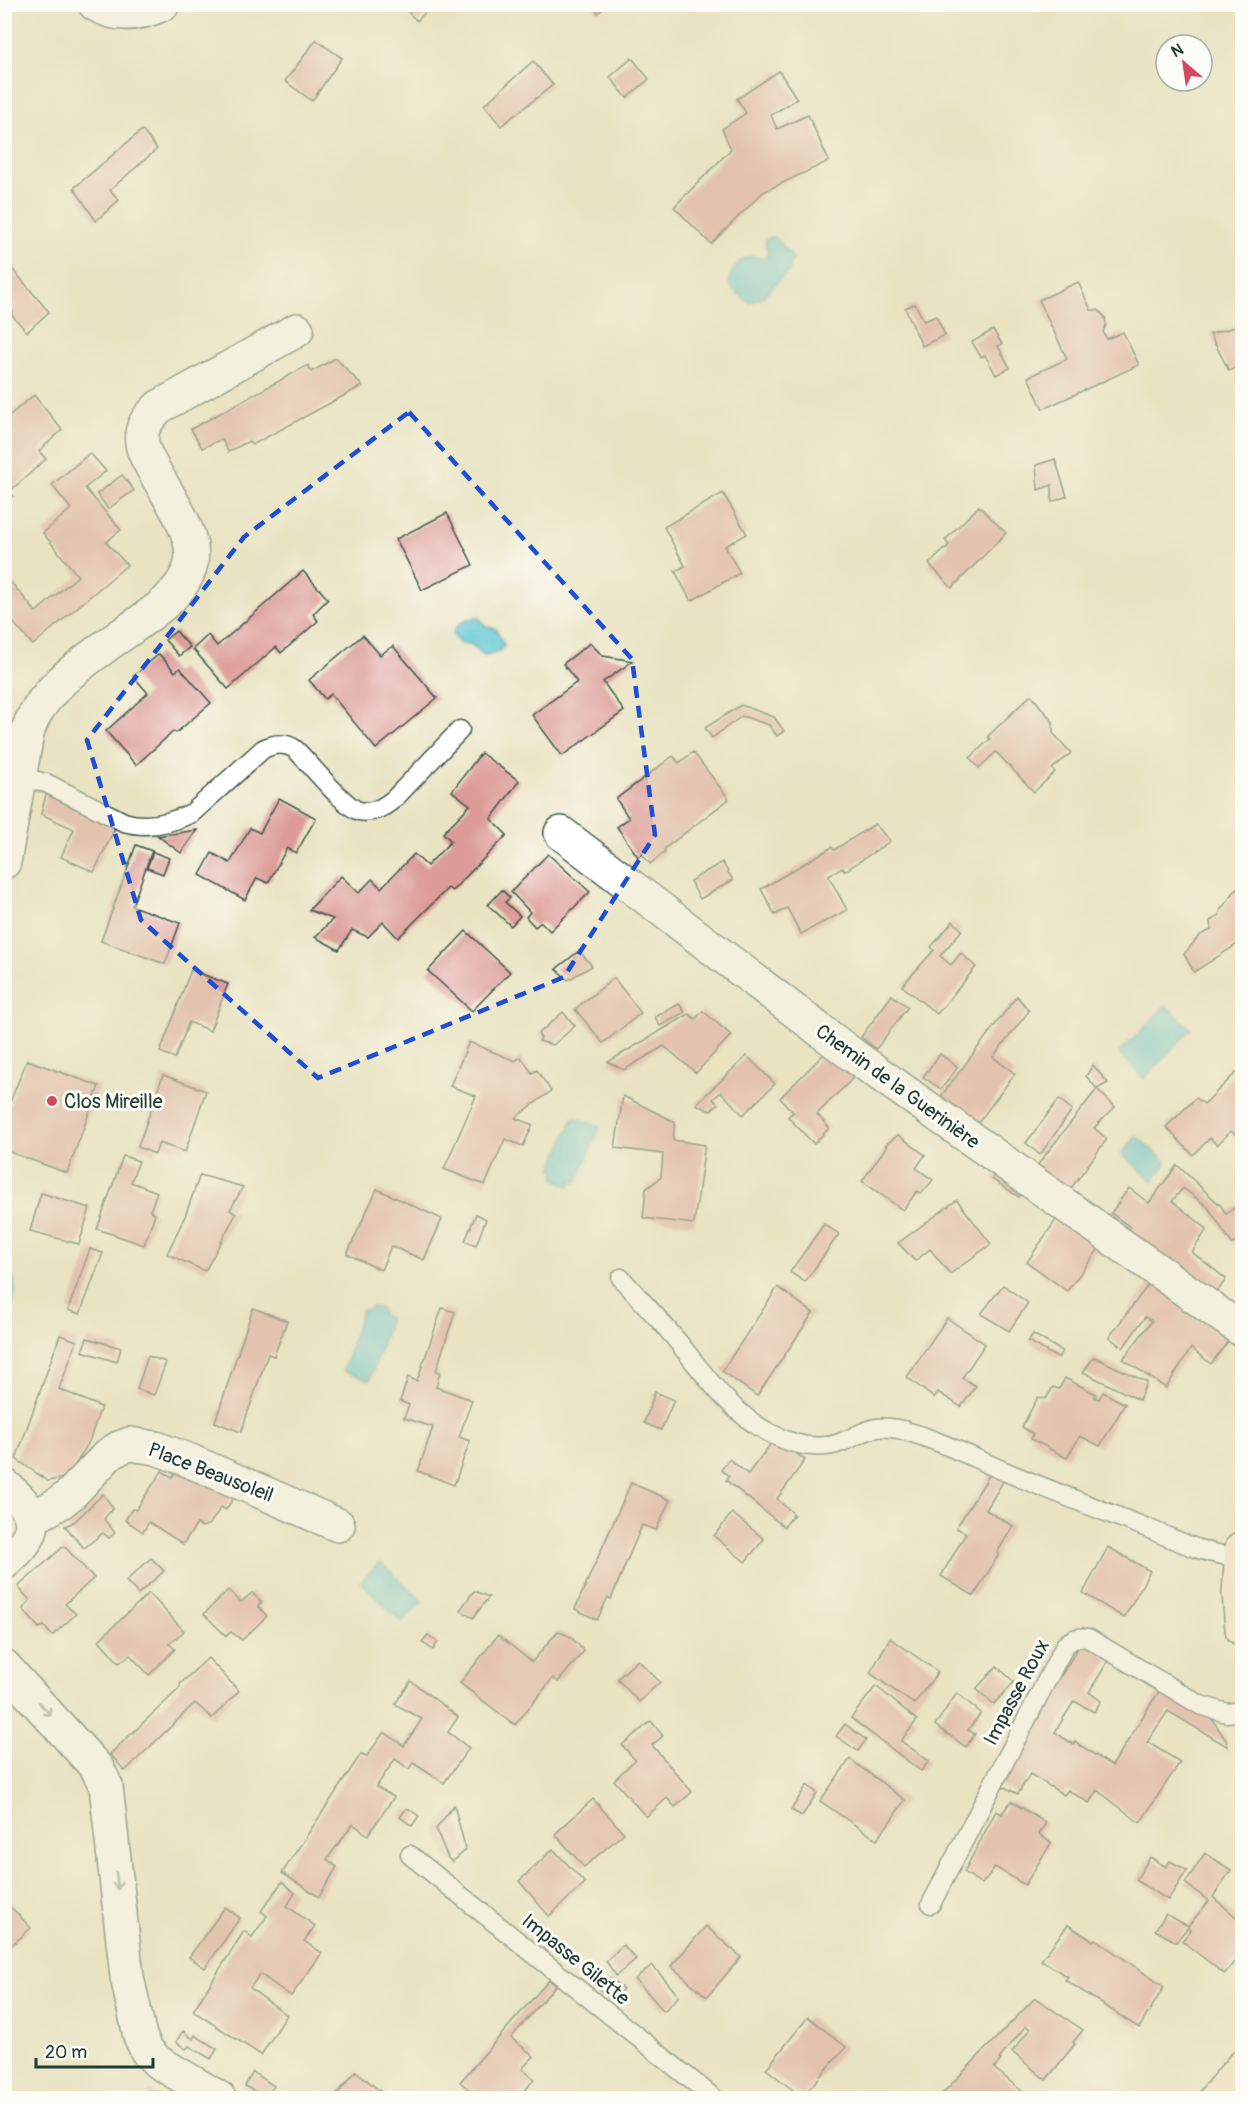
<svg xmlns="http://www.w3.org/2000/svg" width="1247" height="2103" font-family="Pangolin,sans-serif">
  <rect width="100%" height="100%" fill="#fdfcf7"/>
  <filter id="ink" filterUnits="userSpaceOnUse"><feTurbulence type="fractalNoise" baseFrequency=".0167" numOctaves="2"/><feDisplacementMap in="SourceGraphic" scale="12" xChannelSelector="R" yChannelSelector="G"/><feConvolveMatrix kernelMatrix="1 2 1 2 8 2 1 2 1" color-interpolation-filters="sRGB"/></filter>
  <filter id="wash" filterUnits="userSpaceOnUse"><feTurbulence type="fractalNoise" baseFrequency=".008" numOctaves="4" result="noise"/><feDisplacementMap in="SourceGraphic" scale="24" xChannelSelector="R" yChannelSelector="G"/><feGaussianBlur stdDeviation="1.35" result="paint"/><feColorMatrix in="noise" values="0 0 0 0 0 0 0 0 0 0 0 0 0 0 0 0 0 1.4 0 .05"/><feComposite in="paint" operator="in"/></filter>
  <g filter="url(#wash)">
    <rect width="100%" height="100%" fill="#e9e3c2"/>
    <g fill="#58c4d1" stroke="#3c8082" stroke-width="1.5">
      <path d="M769 237H775L794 259 790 264V270L760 299 749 303 729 285C728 274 742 254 755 256 758 257 762 258 765 259L768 254 765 241Z"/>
      <path d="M477 617 481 620 485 626 496 629 504 645C499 653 493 655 483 655L471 644H460L453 635C455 623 466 620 477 617Z"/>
      <path d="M1166 1005 1191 1029 1144 1079 1119 1053Z"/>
      <path d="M574 1117 600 1127 577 1182 572 1180 570 1186 554 1179 556 1172 552 1169Z"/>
      <path d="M1136 1136 1167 1162 1153 1181 1122 1154Z"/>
      <path d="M5 1271H8C22 1283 11 1310 8 1325L5 1327Z"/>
      <path d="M371 1307 380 1308 385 1317 390 1318 370 1380 343 1371 362 1309 366 1311Z"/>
      <path d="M380 1562 423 1601 402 1622 360 1582Z"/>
    </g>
    <g id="blocks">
      <g fill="#dc9b96">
        <path d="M400 4H433L417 21Z"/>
        <path d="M591 4H608L598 13Z"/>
        <path d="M316 40 342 58 312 101 285 81Z"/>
        <path d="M632 58 649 79 627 98 610 77Z"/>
        <path d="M533 61 553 85 501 126 484 105Z"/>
        <path d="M779 71 797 99 771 115 777 129 808 115 829 161 763 192 711 244 674 207 731 149 722 129 746 113 737 99Z"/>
        <path d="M142 130 157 149 110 190 119 200 96 221 74 188Z"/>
        <path d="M4 259 49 312 27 332 11 314 13 312 4 303Z"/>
        <path d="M1078 282 1091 310H1098L1105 317 1106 325 1103 332 1107 339 1123 332 1139 365 1043 409 1028 377 1067 359 1039 300Z"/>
        <path d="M915 304 924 321 936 316 945 335 922 346 905 308Z"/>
        <path d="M1242 325V364L1229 371 1210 334Z"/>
        <path d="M993 330 1002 344 998 346 1010 368 996 375 985 355 981 357 972 342Z"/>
        <path d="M336 358 362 386 252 445 249 441 228 452 222 439 202 448 191 429 308 365 311 372Z"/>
        <path d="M34 395 62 430 39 451 46 459 9 492 13 496 4 503V444L8 442 4 438V420Z"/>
        <path d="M90 453 106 471 85 488 121 530 106 542 127 565 33 645 12 621 4 627V574L36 612 78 576 43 533 71 509 52 485Z"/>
        <path d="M1055 459 1067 496 1052 502V485L1038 490 1036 465Z"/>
        <path d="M122 475 134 490 108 509 97 494Z"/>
        <path d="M723 493 747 534 725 546 740 573 691 601 675 571 685 566 664 527Z"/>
        <path d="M979 506 1006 533 952 588 929 564 949 545 945 540Z"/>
        <path d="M447 513 473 565 422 590 396 539Z"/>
        <path d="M303 571 328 599 313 614 318 621 281 653 276 647 228 689 193 649 208 635 217 646Z"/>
        <path d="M176 631 190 647 179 656 165 640Z"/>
        <path d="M363 635 380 655 393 646 437 698 376 749 331 694 325 699 309 680Z"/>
        <path d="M590 643 603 656 633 661 603 682 624 711 562 756 532 715 577 682 563 664Z"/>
        <path d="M159 654 175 672 180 668 211 703 176 733 174 731 136 765 106 731 148 693 133 676Z"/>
        <path d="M1031 695 1053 722V733L1071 753 1052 769 1055 772 1034 792 996 752 979 768 970 758 990 739 988 736Z"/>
        <path d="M741 705 774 717 784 731 777 736 769 725 742 716 712 738 705 728Z"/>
        <path d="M693 752 729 799 664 849 665 852 650 864 642 854 638 857 617 827 629 818 616 799 673 756 679 763Z"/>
        <path d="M481 753 519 781 491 819 507 835 452 891 448 888 398 938 383 922 368 937 352 930 339 950 315 937 333 919 309 910 341 876 359 893 372 879 381 888 414 854 427 866 451 841 443 833 470 805 452 791Z"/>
        <path d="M46 794 115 828 94 872 61 857 74 829 41 814Z"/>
        <path d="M279 798 316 818 296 853 287 848 268 883 257 878 245 900 200 875 212 853 230 863 250 828 260 833Z"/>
        <path d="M875 824 890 841 845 871 843 868 828 875 847 910 801 934 787 908 775 915 761 889 832 847 834 850Z"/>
        <path d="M197 830 181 853 158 836Z"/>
        <path d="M136 845 152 851 132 906 180 923 165 964 101 941Z"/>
        <path d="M153 852 169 858 163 874 147 868Z"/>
        <path d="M548 854 590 892 550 931 541 922 535 927 526 917 530 912 511 892Z"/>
        <path d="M722 862 733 880 700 899 690 881Z"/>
        <path d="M1242 882V941L1194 972 1184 954 1200 935 1211 930 1210 921 1219 916 1221 909Z"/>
        <path d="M502 890 510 898 505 902 520 916 511 926 488 905Z"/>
        <path d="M953 921 962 930 940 956 951 965 961 953 976 967 937 1014 902 986 934 950 931 947Z"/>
        <path d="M466 931 510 972 472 1011 428 971Z"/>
        <path d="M579 951 592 966 568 980 556 969Z"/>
        <path d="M191 970 228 984 210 1031 189 1022 175 1058 160 1052Z"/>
        <path d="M614 978 641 1013 603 1043 575 1009Z"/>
        <path d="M892 995 908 1007 876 1049 861 1037Z"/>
        <path d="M1017 996 1029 1011 993 1057 1015 1074 978 1123 941 1096Z"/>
        <path d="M679 1004 685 1012 660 1026 655 1017Z"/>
        <path d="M703 1011 731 1035 696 1073 664 1046 624 1070 608 1062 689 1014 695 1019Z"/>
        <path d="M563 1012 575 1026 553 1045 539 1041 541 1038 538 1034Z"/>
        <path d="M469 1042 515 1061 521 1057 532 1073 537 1070 551 1091 515 1118 533 1125 523 1146 505 1139 485 1185 444 1169 476 1096 450 1086Z"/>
        <path d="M833 1045 860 1071 817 1114 829 1128 814 1144 788 1117 793 1112 780 1098Z"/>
        <path d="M940 1054 958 1067 941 1089 923 1077Z"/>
        <path d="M747 1056 775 1084 743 1115 721 1092 713 1099 718 1104 710 1111 696 1104Z"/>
        <path d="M27 1060 99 1086 67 1173 4 1150V1117Z"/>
        <path d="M1093 1065 1108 1083 1097 1089 1086 1076Z"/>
        <path d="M1242 1067V1131L1237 1136 1231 1131 1217 1145 1210 1138 1193 1155 1166 1127 1196 1098 1204 1104Z"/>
        <path d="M163 1075 206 1091 185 1152 159 1143 155 1154 138 1147Z"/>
        <path d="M1097 1089 1115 1107 1094 1128 1107 1139 1069 1191 1036 1167Z"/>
        <path d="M623 1096 675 1122 673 1140 705 1145 694 1224 643 1218 646 1189 661 1177 663 1154 615 1148Z"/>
        <path d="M1059 1099 1072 1110 1040 1155 1026 1143Z"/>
        <path d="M898 1135 925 1155 916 1168 933 1180 921 1194 917 1191 903 1210 862 1181 887 1146 885 1145Z"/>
        <path d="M123 1156 139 1161 131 1182 157 1192 150 1211 155 1214 144 1245 97 1229Z"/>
        <path d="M1177 1165 1221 1206 1226 1214 1242 1202V1245L1240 1240 1232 1244 1208 1207 1183 1188 1172 1201 1207 1229 1192 1252 1226 1279 1214 1297 1126 1233 1130 1227 1111 1213 1129 1188 1149 1203Z"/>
        <path d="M1001 1166 1027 1185 1019 1197 992 1179Z"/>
        <path d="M200 1175 243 1187 230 1210 236 1214 205 1271 167 1254 185 1216Z"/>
        <path d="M377 1189 442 1219 424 1260 391 1246 381 1270 347 1254Z"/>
        <path d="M41 1193 90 1208 79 1244 30 1231Z"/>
        <path d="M957 1200 991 1244 950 1274 930 1249 915 1261 898 1243Z"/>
        <path d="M1062 1211 1105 1241 1067 1291 1027 1262Z"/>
        <path d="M476 1214 486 1219 476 1245 465 1241Z"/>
        <path d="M824 1224 839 1234 805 1282 790 1272Z"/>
        <path d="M90 1249 103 1253 80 1314 68 1310Z"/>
        <path d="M1154 1277 1232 1336 1211 1364 1191 1348 1166 1388 1123 1359 1152 1321 1145 1317 1123 1348 1109 1337Z"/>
        <path d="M1003 1285 1028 1303 1009 1331 981 1314Z"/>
        <path d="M778 1287 813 1313 757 1396 722 1371Z"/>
        <path d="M253 1308 287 1321 274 1356 268 1354 241 1432 215 1422Z"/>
        <path d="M442 1308 455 1312 436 1371 440 1372 436 1387 472 1400 459 1437 470 1441 454 1485 418 1471 433 1427 404 1418 409 1405 400 1401 408 1377 417 1381Z"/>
        <path d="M947 1318 985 1344 962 1378 976 1386 961 1407 938 1392 934 1398 907 1377Z"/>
        <path d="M1033 1334 1062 1351 1058 1358 1028 1341Z"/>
        <path d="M60 1335 77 1341 59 1389 101 1407 89 1442 68 1477 48 1481 16 1459Z"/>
        <path d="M87 1338 121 1348 117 1362 82 1351Z"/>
        <path d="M148 1356 166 1362 154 1395 137 1389Z"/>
        <path d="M1094 1357 1147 1382 1139 1400 1083 1372Z"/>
        <path d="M1065 1378 1096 1394 1094 1397 1099 1399 1103 1392 1125 1404 1100 1446 1080 1436 1067 1458 1031 1439 1033 1434 1022 1427 1038 1397 1046 1399 1053 1387 1059 1389Z"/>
        <path d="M655 1392 674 1400 661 1430 644 1423Z"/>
        <path d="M775 1438 805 1460 777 1499 794 1514 784 1527 726 1480 729 1476 721 1470 729 1459 748 1474Z"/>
        <path d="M182 1464 238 1490 226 1510 221 1507 210 1524 202 1527 197 1524 183 1544 149 1522 143 1532 125 1520 132 1509 136 1510 162 1471 172 1477Z"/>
        <path d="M990 1474 1004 1480 986 1510 1013 1526 997 1553 999 1554 974 1596 941 1576 966 1533 956 1528Z"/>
        <path d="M631 1483 670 1500 656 1530 642 1525 611 1599 608 1597 597 1620 575 1609Z"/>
        <path d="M103 1494 113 1508 104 1519 115 1533 109 1538 103 1533 84 1548 65 1526 74 1522Z"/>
        <path d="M732 1513 764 1539 745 1562 714 1536Z"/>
        <path d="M64 1546 94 1578 65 1604 76 1614 52 1636 44 1626 39 1628 23 1609 30 1600 18 1587Z"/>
        <path d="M1108 1547 1150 1571 1124 1618 1083 1593Z"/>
        <path d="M151 1558 164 1571 138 1594 126 1581Z"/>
        <path d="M228 1590 241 1602 252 1593 262 1602 258 1606 267 1616 242 1640 231 1632 226 1636 204 1614Z"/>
        <path d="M474 1591 489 1597 473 1618 460 1610Z"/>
        <path d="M149 1593 184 1631 169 1644 175 1649 149 1675 130 1655 119 1663 99 1640Z"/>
        <path d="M558 1631 571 1637 584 1651 558 1682 553 1678 515 1725 460 1683 498 1635 532 1662Z"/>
        <path d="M428 1635 438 1642 433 1650 422 1642Z"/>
        <path d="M890 1638 938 1672 914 1704 870 1673Z"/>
        <path d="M1082 1641 1110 1658 1089 1692 1101 1701 1094 1712 1074 1701 1055 1732 1074 1745 1075 1742 1112 1766 1161 1688 1212 1719 1226 1740 1228 1747 1168 1711 1147 1742 1180 1762 1140 1823 1097 1790 1089 1803 1068 1790 1064 1795 1030 1774 1018 1794 1000 1785 1057 1674 1061 1676Z"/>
        <path d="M208 1658 239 1691 212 1718 195 1703 125 1771 110 1754 180 1688V1684Z"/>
        <path d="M638 1660 660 1682 639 1702 617 1679Z"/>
        <path d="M997 1666 1014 1682 994 1704 976 1689Z"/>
        <path d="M411 1681 458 1717 448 1732 469 1748 444 1783 413 1763 409 1769 395 1759 376 1787 394 1797 368 1835 353 1824 327 1859 337 1867 319 1897 282 1873 361 1754 367 1756 384 1732 404 1746 422 1719 395 1704Z"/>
        <path d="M876 1686 917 1720 901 1741 929 1761 921 1771 851 1718Z"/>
        <path d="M957 1693 981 1713 968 1730 975 1734 966 1747 935 1725Z"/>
        <path d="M651 1721 663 1736 652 1745 692 1792 675 1807 667 1798 646 1817 614 1780 635 1760 622 1745Z"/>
        <path d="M845 1724 866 1740 858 1751 836 1736Z"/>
        <path d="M850 1759 905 1800 877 1840 820 1801Z"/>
        <path d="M807 1785 817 1793 802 1816 791 1810Z"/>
        <path d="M593 1799 624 1833 584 1867 555 1834Z"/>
        <path d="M1011 1801 1046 1823 1039 1834 1051 1843 1025 1885 995 1867 982 1884 964 1872 996 1811 1002 1814Z"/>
        <path d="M454 1805 466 1850 452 1862 448 1858 436 1829Z"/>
        <path d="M407 1808 419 1816 412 1826 400 1817Z"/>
        <path d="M553 1849 585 1883 549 1916 519 1881Z"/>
        <path d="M1205 1853 1231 1870 1213 1897 1242 1922V1940L1236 1949 1242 1955 1224 1974 1182 1941 1191 1930 1188 1927 1176 1942 1155 1930 1166 1914 1188 1926 1209 1901 1185 1883Z"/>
        <path d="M1150 1857 1166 1867 1170 1861 1187 1870 1168 1900 1136 1880Z"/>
        <path d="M282 1882 295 1893 287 1906 315 1926 304 1941 322 1953 291 1996 260 1974 250 1988 287 2015 261 2055 193 2011 244 1931 252 1937 267 1916 261 1911Z"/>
        <path d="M4 1900 31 1928 4 1952Z"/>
        <path d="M225 1907 240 1918 205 1968 189 1957Z"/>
        <path d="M1068 1925 1093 1941 1095 1939 1164 1987 1139 2028 1065 1980 1068 1977 1041 1960Z"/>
        <path d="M706 1926 741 1957 707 1997 671 1966Z"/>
        <path d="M623 1945 636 1959 616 1976 606 1961Z"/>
        <path d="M652 1965 679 1996 664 2011 635 1979Z"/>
        <path d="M612 1979 623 1989 612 2000 600 1990Z"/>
        <path d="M549 1980 556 1985 511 2038 534 2056 522 2069 534 2079 519 2098H479L460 2082Z"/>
        <path d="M1035 1998 1083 2030 1073 2042 1075 2044 1046 2080 1012 2052 1030 2029 1026 2026 999 2059 1001 2060 994 2068 1030 2098H938Z"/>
        <path d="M808 2017 846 2047 802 2097 766 2069Z"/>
        <path d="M183 2031 193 2039 195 2035 217 2049 211 2059 189 2046 186 2049 176 2042Z"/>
        <path d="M356 2071 387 2097 386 2098H334Z"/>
        <path d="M253 2072 274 2086 265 2098 245 2086Z"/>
        <path d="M150 2091 166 2096 165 2098H147Z"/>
      </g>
    </g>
  </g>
  <g filter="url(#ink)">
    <use href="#blocks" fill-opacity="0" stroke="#3d5649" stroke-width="1.5"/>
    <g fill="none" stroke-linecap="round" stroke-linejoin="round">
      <defs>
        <g id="lane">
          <path d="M20 777 46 783 124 822C147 829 171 823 192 813L263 749C273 744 285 742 295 749 309 762 343 806 359 811 373 814 384 807 394 799L460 730"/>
          <path d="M621 1278C640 1299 660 1320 679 1343 705 1375 730 1412 768 1432 790 1444 818 1452 842 1442 867 1432 871 1423 902 1430 940 1440 975 1459 1011 1474 1055 1492 1098 1509 1142 1526 1174 1539 1206 1556 1241 1557"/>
          <path d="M410 1855 714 2098"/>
          <path d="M931 1904 1065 1645C1072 1639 1078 1636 1088 1638L1200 1705 1227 1713 1242 1711"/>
        </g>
        <g id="street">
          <path d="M95 4C117 18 141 14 163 4"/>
          <path d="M561 833 854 1056 1242 1330"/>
          <path d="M4 862 27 734C42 676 124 639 167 601 177 591 186 581 190 567 200 536 165 493 151 465 146 456 140 446 142 434 143 423 151 415 159 407L297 330"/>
          <path d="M4 1485C42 1516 40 1532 4 1563"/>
          <path d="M32 1517 42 1513 61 1502 72 1493 108 1455 119 1448 130 1444 156 1448 188 1460 338 1525"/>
          <path d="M4 1666 97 1768 106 1786 127 1977 140 2036 147 2051 158 2062 219 2098"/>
        </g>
        <g id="secondary">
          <path d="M1242 1548 1239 1594 1242 1629"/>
          <path d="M1216 2098 1242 2067"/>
        </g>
      </defs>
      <use href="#lane" stroke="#3d5649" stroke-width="21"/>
      <use href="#street" stroke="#3d5649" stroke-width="36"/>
      <use href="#secondary" stroke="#3d5649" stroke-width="36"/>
      <use href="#lane" stroke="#fff" stroke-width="18"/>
      <use href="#street" stroke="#fff" stroke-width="33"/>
      <use href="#secondary" stroke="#fce5cf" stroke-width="33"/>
    </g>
    <defs><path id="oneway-shaft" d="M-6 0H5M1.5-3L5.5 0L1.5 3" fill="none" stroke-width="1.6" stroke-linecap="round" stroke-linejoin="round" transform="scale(1.5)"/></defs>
    <g stroke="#8f9e9a">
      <use href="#oneway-shaft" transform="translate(45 1709) rotate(47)"/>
      <use href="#oneway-shaft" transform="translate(117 1881) rotate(84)"/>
    </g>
  </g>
  <path d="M0 0H1247V2103H0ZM409 412 632 659 655 835 564 977 318 1078 141 920 87 740 244 537Z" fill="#e9e3c2" fill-opacity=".55" fill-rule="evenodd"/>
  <path fill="none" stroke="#1d4ed8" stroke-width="4.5" stroke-dasharray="12 8" stroke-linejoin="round" d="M409 412 632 659 655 835 564 977 318 1078 141 920 87 740 244 537Z"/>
  <circle fill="#d1495b" stroke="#fdfcf7" stroke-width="2" cx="52" cy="1101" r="6"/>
  <g text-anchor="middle" stroke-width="6" stroke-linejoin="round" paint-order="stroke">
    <g font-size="20" fill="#1f3d34" stroke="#fdfcf7">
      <text transform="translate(898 1086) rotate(36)" y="7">Chemin de la Guerinière</text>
      <text transform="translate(211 1472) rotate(21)" y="7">Place Beausoleil</text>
      <text transform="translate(1016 1692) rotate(-62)" y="7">Impasse Roux</text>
      <text transform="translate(576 1959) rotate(39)" y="7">Impasse Gilette</text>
    </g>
    <g font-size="20" fill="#1f3d34" stroke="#fdfcf7" text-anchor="start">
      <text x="64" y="1108">Clos Mireille</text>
    </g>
  </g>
  <rect width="1247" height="2103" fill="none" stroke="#fdfcf7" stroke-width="24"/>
  <g transform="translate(1184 63) rotate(331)"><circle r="28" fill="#fdfcf7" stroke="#a4b0a9" stroke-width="1.5"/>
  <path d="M0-4.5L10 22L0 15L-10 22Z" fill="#d1495b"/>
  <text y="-9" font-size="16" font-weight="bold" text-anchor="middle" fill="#1f3d34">N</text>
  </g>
  <path d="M36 2058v9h117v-9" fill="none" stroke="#1f3d34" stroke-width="3"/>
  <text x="45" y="2058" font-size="18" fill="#1f3d34" stroke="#fdfcf7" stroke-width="4.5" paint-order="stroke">20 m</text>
</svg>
